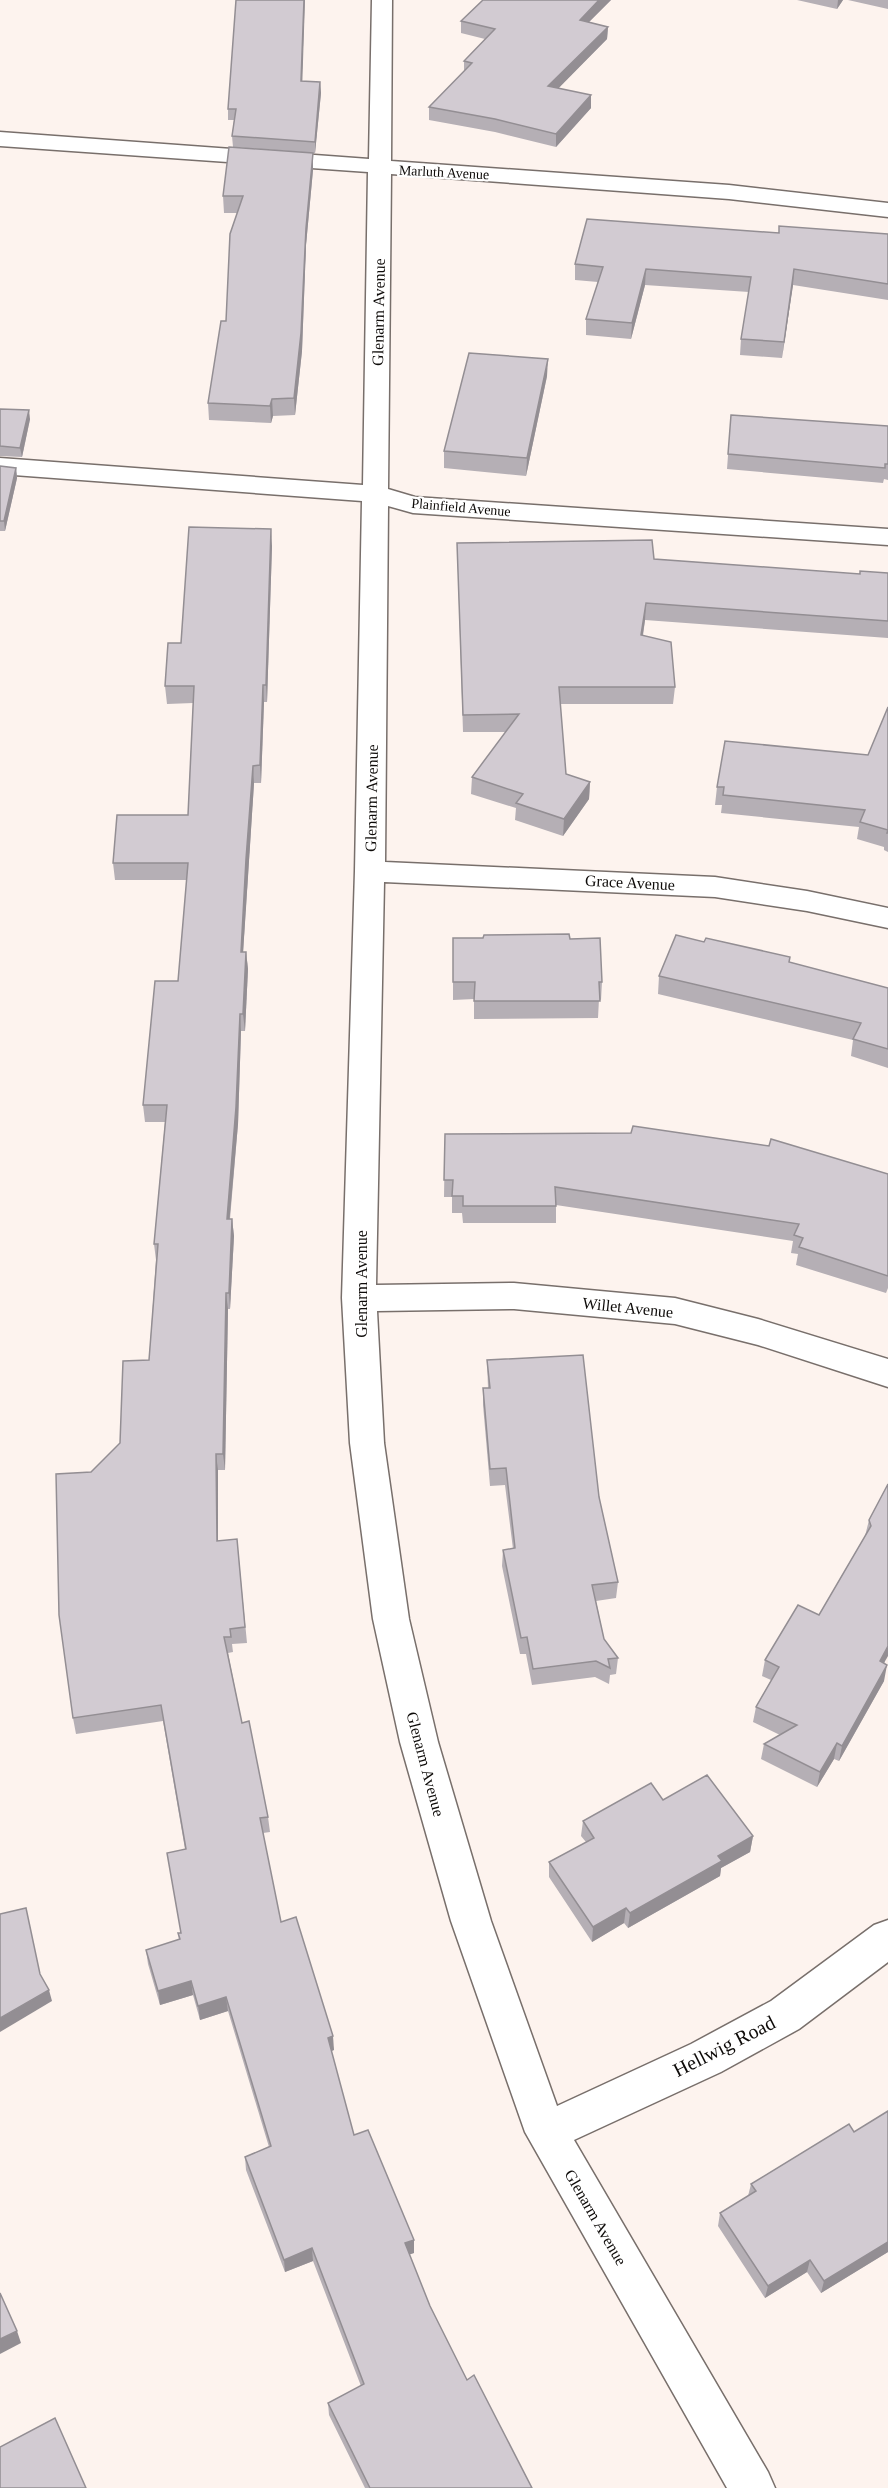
<svg xmlns="http://www.w3.org/2000/svg" width="888" height="2488" font-family="Georgia,serif">
  <rect width="100%" height="100%" fill="#fdf3ee"/>
  <g fill="none" stroke-linecap="round" stroke-linejoin="round">
    <defs>
      <path id="minor" d="M372 0H392L391 161 729 185 888 203V217L729 199 391 174 388 489 415 497 888 529V545L413 513 388 506 385 862 715 877 807 891 888 908V928L807 911 715 897 384 882 376 1285 514 1283 675 1298 758 1319 888 1359V1387L758 1345 675 1324 514 1309 377 1311 384 1443 409 1619 438 1742 491 1921 557 2106 691 2044 771 2001 874 1925 888 1920V1962L799 2029 721 2072 574 2140 768 2472 775 2488H727L525 2132 451 1921 400 1742 373 1619 350 1443 342 1298 355 871 362 501 0 474V458L363 485 368 172 0 146V132L369 159Z"/>
    </defs>
    <use href="#minor" stroke="#786f6b" stroke-width="3"/>
    <use href="#minor" fill="#fff" fill-rule="evenodd"/>
  </g>
  <g fill="#b5afb5">
    <path d="M483 0H611L589 22 608 27 607 39 558 88 591 108 556 147 495 132 429 120V107L464 71V61L485 39 461 33V21Z"/>
    <path d="M797 0H843L837 9Z"/>
    <path d="M848 0H888V9Z"/>
    <path d="M302 81 320 82 321 93 315 153 233 147 232 136 234 120H228V109Z"/>
    <path d="M313 153V170L306 245 302 351 295 415 273 416 271 423 209 420 208 403 226 321 237 213H224L223 196Z"/>
    <path d="M779 233 888 234V300L793 285 782 358 740 355 741 339 749 292 645 285 631 339 586 335V319L598 282 575 280V264Z"/>
    <path d="M547 376 526 476 444 468V451Z"/>
    <path d="M0 409 30 419 22 457 0 456Z"/>
    <path d="M731 415 888 426V480L884 479 883 483 727 469Z"/>
    <path d="M0 466 16 468 17 478 5 531H0Z"/>
    <path d="M457 543 654 559 859 574 888 573V638L645 620 643 636 675 687 673 704H560L566 774 590 782 589 799 563 836 515 820 516 808 471 794 472 777 506 732H463Z"/>
    <path d="M272 546 267 702H264L261 783H254L243 952H246L248 969 245 1031H241L238 1124 230 1219H232L234 1236 230 1309H228L225 1470H218V1541L237 1539 247 1643 232 1644 233 1652 228 1653 242 1723 268 1817 270 1832 263 1833 281 1922 334 2050 331 2051 354 2135 414 2240V2253L409 2254 430 2306 467 2380 532 2488H365L329 2415 328 2403 361 2386 313 2261 285 2272 246 2170 245 2157 269 2147 228 2011 200 2020 193 1995 160 2005 148 1964 146 1950 179 1940 178 1933H180L185 1849 163 1721 76 1734 73 1718 91 1472 120 1443 149 1360 156 1260 154 1244 165 1122H145L143 1105 178 981 187 880H115L113 863 188 815 193 703 167 704 165 686 181 643Z"/>
    <path d="M888 707V852L884 850V847L857 839 859 827 721 813 722 805H715L717 787 868 755Z"/>
    <path d="M453 938 570 939 602 982 601 1000 599 999 598 1018 474 1019V999L453 1000Z"/>
    <path d="M789 962 888 988V1068L851 1056 853 1040 658 994 659 976Z"/>
    <path d="M445 1134 888 1174V1288L886 1293 796 1265 798 1254 791 1253 793 1241 556 1205V1223H463L462 1213H452V1197H444Z"/>
    <path d="M487 1360 599 1497 618 1582 616 1598 596 1601 604 1639 618 1658 616 1674 610 1675 609 1684 595 1677 532 1685 526 1654H520L502 1566 503 1550 513 1549 505 1485 490 1486 483 1405V1388H488Z"/>
    <path d="M888 1484 884 1681 839 1761 834 1759 817 1787 761 1759 764 1744 780 1735 753 1722 756 1707 771 1680 762 1676 765 1660 819 1615 865 1536 869 1520Z"/>
    <path d="M663 1800 753 1836 750 1852 721 1868 720 1876 628 1928 624 1923 592 1942 549 1877V1862L586 1842 581 1836 583 1821Z"/>
    <path d="M888 2111V2252L821 2293 807 2272 765 2298 718 2226 720 2213 748 2196 751 2184 854 2132Z"/>
  </g>
  <g fill="#938e93">
    <path d="M304 0H305L302 92 301 81Z"/>
    <path d="M599 0H611L579 32 580 20Z"/>
    <path d="M838 0H843L837 9Z"/>
    <path d="M608 27 607 39 548 99V86Z"/>
    <path d="M320 82 321 93 315 153V142Z"/>
    <path d="M591 95V108L556 147V134Z"/>
    <path d="M313 153V170L306 245 302 351 295 415 294 398 306 228Z"/>
    <path d="M646 269 645 285 631 339 632 323Z"/>
    <path d="M794 269 793 285 782 358 784 342Z"/>
    <path d="M548 359 547 376 526 476 527 458Z"/>
    <path d="M272 399 273 416 271 423 270 406Z"/>
    <path d="M29 410 30 419 22 457 20 448Z"/>
    <path d="M16 468 17 478 5 531 4 521Z"/>
    <path d="M271 529 272 546 267 702 266 685Z"/>
    <path d="M646 603 645 620 640 652 641 635Z"/>
    <path d="M263 685 264 702 261 783 260 765Z"/>
    <path d="M253 766 254 783 248 877 242 969 241 952 246 859Z"/>
    <path d="M590 782 589 799 563 836 564 819Z"/>
    <path d="M246 952 248 969 245 1031 243 1014Z"/>
    <path d="M240 1014 241 1031 238 1124 228 1236 227 1219Z"/>
    <path d="M232 1219 234 1236 230 1309 229 1293Z"/>
    <path d="M226 1293 228 1309 225 1470 223 1454Z"/>
    <path d="M216 1454 218 1470V1557L217 1541Z"/>
    <path d="M888 1646V1656L876 1677 880 1661Z"/>
    <path d="M887 1665 884 1681 839 1761 842 1746Z"/>
    <path d="M837 1743 834 1759 817 1787 820 1772Z"/>
    <path d="M753 1836 750 1852 721 1868 720 1876 628 1928 630 1913 718 1856Z"/>
    <path d="M626 1908 624 1923 592 1942 593 1927Z"/>
    <path d="M191 1981 193 1995 160 2005 158 1991Z"/>
    <path d="M49 1990 52 2001 0 2032V2018Z"/>
    <path d="M226 1997 228 2011 200 2020 198 2006Z"/>
    <path d="M333 2036 334 2050 329 2052 328 2038Z"/>
    <path d="M414 2240V2253L405 2256V2243Z"/>
    <path d="M888 2242V2252L821 2293 824 2281Z"/>
    <path d="M312 2248 313 2261 285 2272 284 2260Z"/>
    <path d="M810 2260 807 2272 765 2298 768 2286Z"/>
    <path d="M17 2331 21 2343 0 2354V2339Z"/>
  </g>
  <g fill="#d2cbd2" stroke="#938e93" stroke-width="1.5">
    <path d="M236 0H304L301 81 320 82 315 142 232 136 236 109H228Z"/>
    <path d="M483 0H599L580 20 608 27 548 86 591 95 556 134 495 119 429 107 472 63 464 61 495 29 461 21Z"/>
    <path d="M229 147 313 153 306 228 301 333 294 398 272 399 270 406 208 403 221 321H226L230 234 243 196H223Z"/>
    <path d="M587 219 779 233V226L888 234V284L794 269 784 342 741 339 751 277 646 269 632 323 586 319 603 267 575 264Z"/>
    <path d="M469 353 548 359 527 458 444 451Z"/>
    <path d="M0 409 29 410 20 448 0 446Z"/>
    <path d="M731 415 888 426V464H885V468L728 454Z"/>
    <path d="M0 466 16 468 4 521H0Z"/>
    <path d="M189 527 271 529 266 685H263L260 765 253 766 246 859 241 952H246L243 1014H240L236 1107 227 1219H232L229 1293H226L223 1454H216L217 1541 237 1539 245 1627 230 1629 231 1637H224L242 1723 249 1721 268 1817 260 1818 281 1922 296 1917 333 2036 328 2038 354 2135 368 2130 414 2240 405 2243 430 2306 467 2380 474 2375 532 2488H370L328 2403 364 2384 312 2248 284 2260 245 2157 271 2146 226 1997 198 2006 191 1981 158 1991 146 1950 180 1939 178 1933H181L167 1853 186 1849 161 1705 73 1718 59 1615 56 1474 91 1472 120 1443 123 1361 149 1360 158 1244H154L167 1105H143L155 981H178L188 863H113L117 815H188L194 686H165L168 643H181Z"/>
    <path d="M652 540 654 559 860 574V571L888 573V621L646 603 641 635 671 642 675 687H559L566 774 590 782 564 819 516 803 523 794 472 777 519 714 463 715 457 543Z"/>
    <path d="M888 707V833H887L888 830 860 822 865 810 723 795 724 787H717L725 741 868 755Z"/>
    <path d="M569 934 570 939 600 938 602 982H599L600 1001H474L475 982H453V938H483L484 935Z"/>
    <path d="M676 935 704 942 706 938 790 957 789 962 888 988V1049L853 1039 861 1023 659 976Z"/>
    <path d="M633 1126 769 1146 771 1139 888 1174V1276L799 1247 803 1238 794 1235 799 1224 555 1187 556 1206H463V1196H452L453 1180H444L445 1134 631 1133Z"/>
    <path d="M583 1355 599 1497 618 1582 592 1585 604 1639 618 1658 608 1659 610 1668 596 1661 533 1669 527 1637 521 1638 503 1550 515 1548 506 1468 490 1469 483 1388H490L487 1360Z"/>
    <path d="M888 1484V1646L880 1661 887 1665 842 1746 837 1743 820 1772 764 1744 797 1725 756 1707 779 1667 765 1660 798 1605 819 1615 871 1526 869 1520Z"/>
    <path d="M707 1775 753 1836 718 1856 722 1861 630 1913 626 1908 593 1927 549 1862 594 1838 583 1821 651 1783 663 1800Z"/>
    <path d="M26 1908 40 1974 49 1990 0 2018V1914Z"/>
    <path d="M888 2111V2242L824 2281 810 2260 768 2286 720 2213 756 2191 751 2184 849 2124 854 2132Z"/>
    <path d="M0 2293 17 2331 0 2339Z"/>
    <path d="M55 2418 86 2488H0V2447Z"/>
  </g>
  <g text-anchor="middle" stroke-width="4.5" stroke-linejoin="round" paint-order="stroke">
    <g font-size="14" fill="#0e0b09" stroke="#fff">
      <text transform="translate(444 172) rotate(3)" y="5">Marluth Avenue</text>
      <text transform="translate(461 507) rotate(5)" y="5">Plainfield Avenue</text>
    </g>
    <g font-size="16" fill="#0e0b09" stroke="#fff">
      <text transform="translate(378 312) rotate(-89)" y="6">Glenarm Avenue</text>
      <text transform="translate(371 798) rotate(-89)" y="6">Glenarm Avenue</text>
      <text transform="translate(630 882) rotate(3)" y="6">Grace Avenue</text>
      <text transform="translate(361 1284) rotate(-90)" y="6">Glenarm Avenue</text>
      <text transform="translate(628 1307) rotate(6)" y="6">Willet Avenue</text>
      <text transform="translate(426 1764) rotate(75)" y="6">Glenarm Avenue</text>
      <text transform="translate(596 2217) rotate(60)" y="6">Glenarm Avenue</text>
    </g>
    <g font-size="20" fill="#0e0b09" stroke="#fff">
      <text transform="translate(724 2046) rotate(-27)" y="7">Hellwig Road</text>
    </g>
  </g>
</svg>
